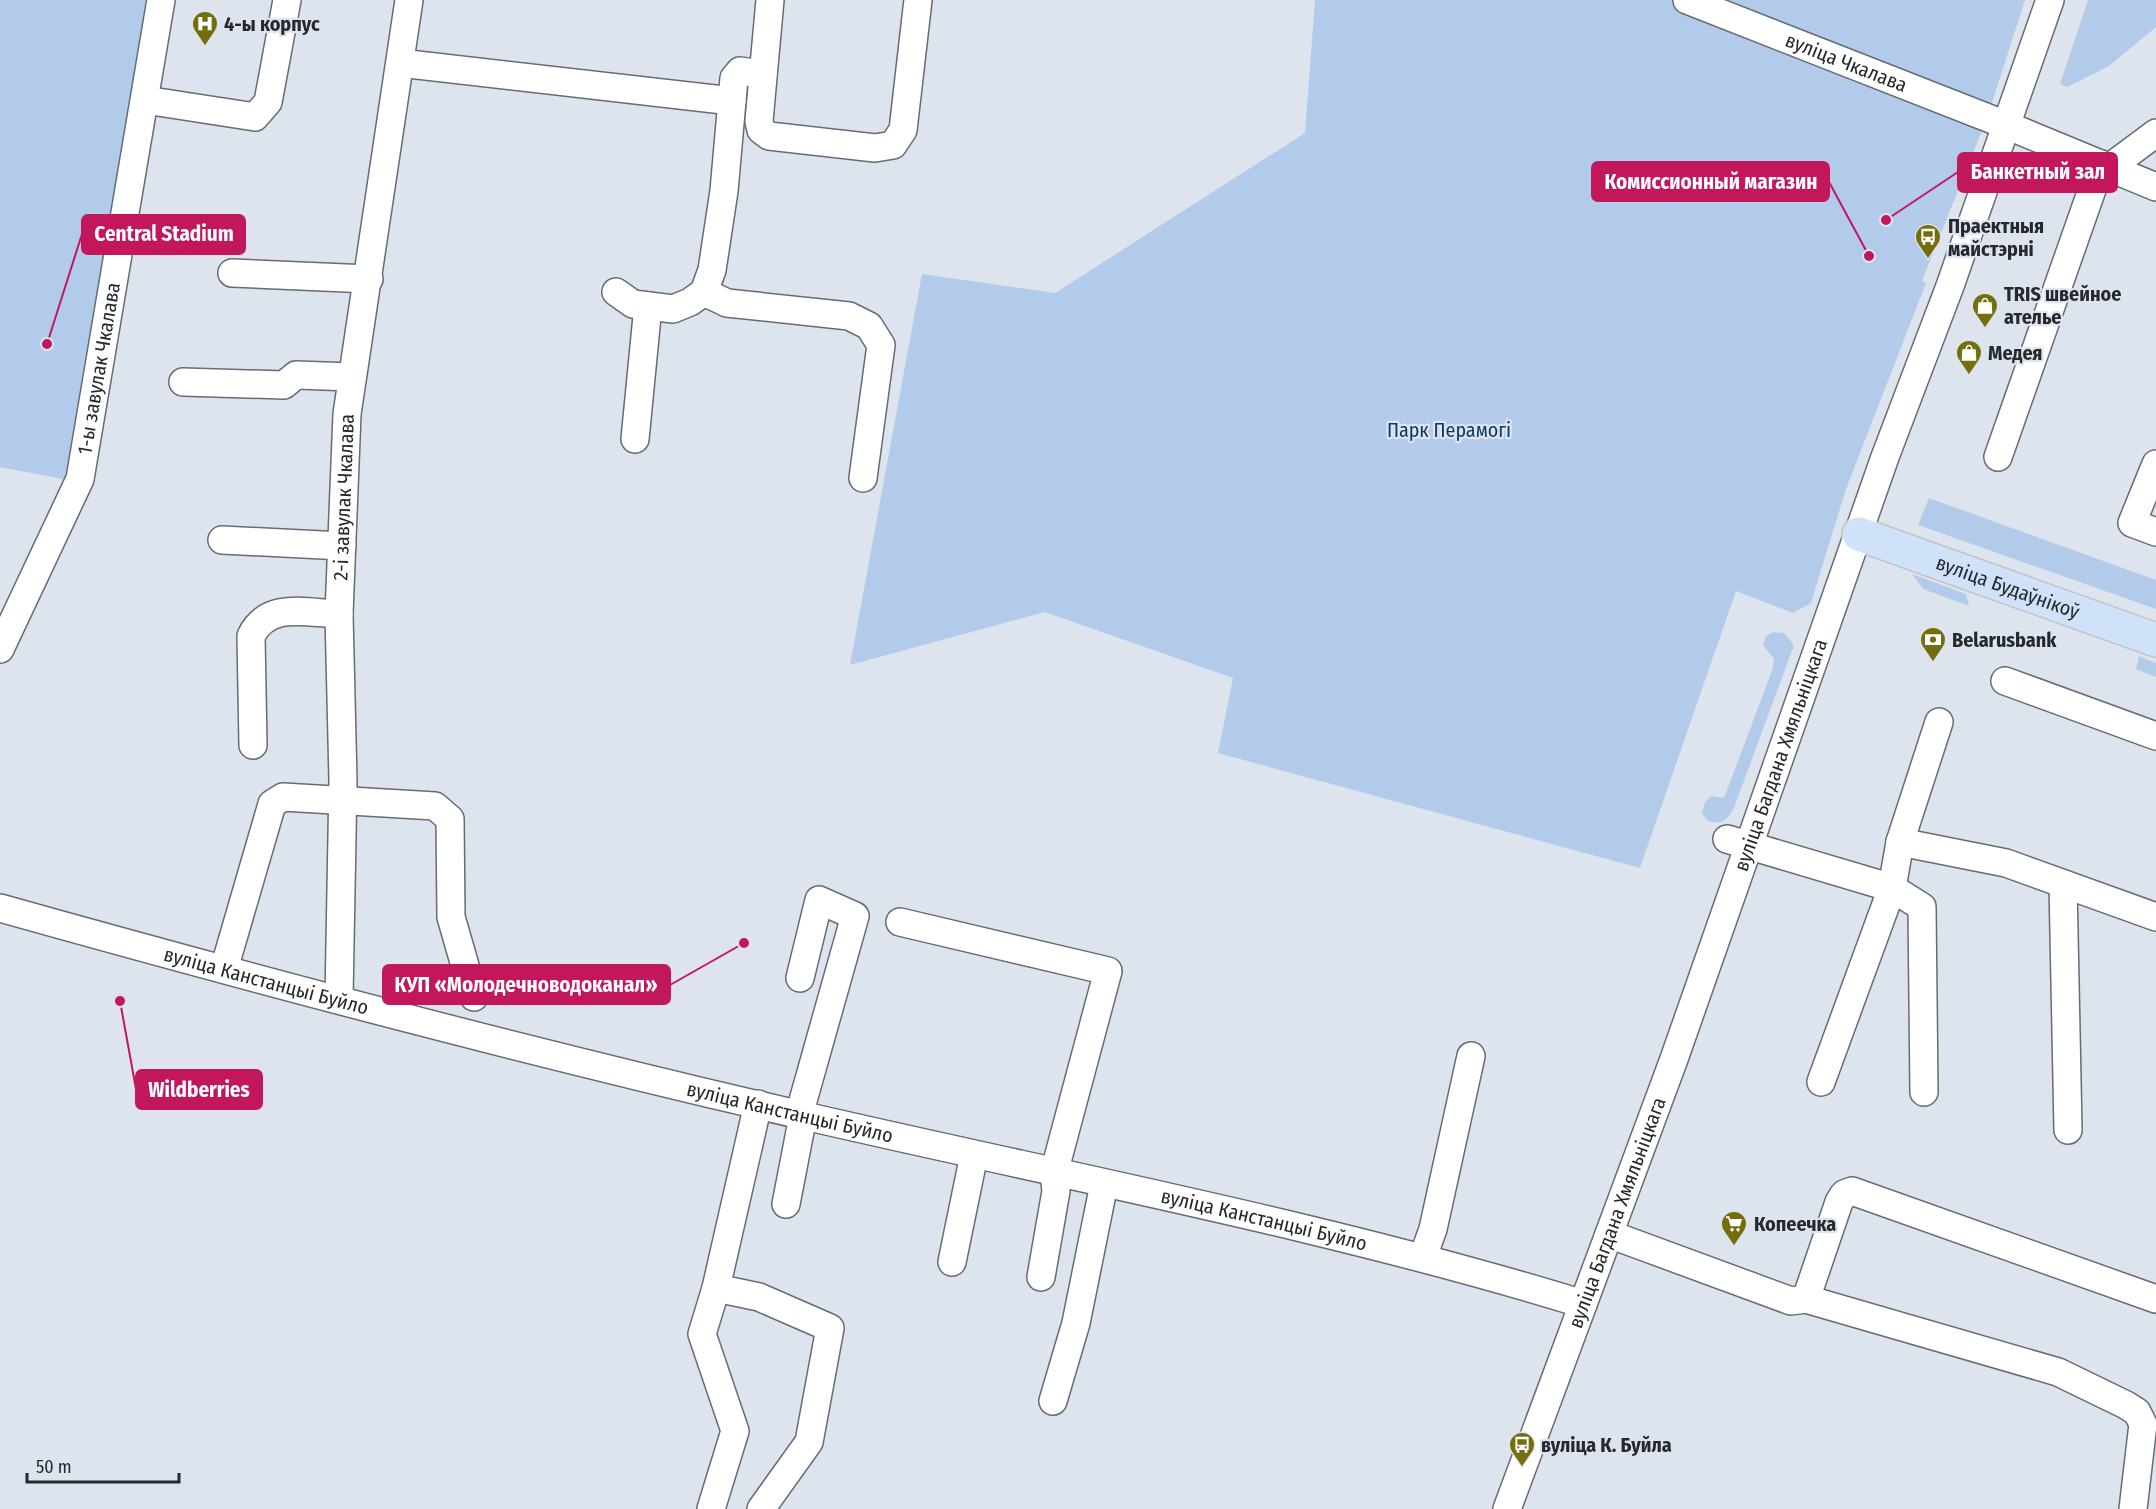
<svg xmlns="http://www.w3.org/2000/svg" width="2156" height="1509" font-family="'Fira Sans Condensed',sans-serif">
  <rect width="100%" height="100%" fill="#dde4ee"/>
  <g fill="#b3cbea">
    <path d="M0 0H146L73 481 0 467Z"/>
    <path d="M1315 0H2025L1987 118 1922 281 1926 283 1846 489 1811 603 1793 613 1736 591 1640 868 1218 753 1233 678 1045 612 850 665 922 274 1055 293 1305 133Z"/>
    <path d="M2088 0H2156V27L2109 66 2067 87 2060 84Z"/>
    <path d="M1929 498 2156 580V609L1918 525Z"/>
    <path d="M1912 574 1966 594 1969 606 1923 589Z"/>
    <path d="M1773 632 1784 633 1794 645 1734 808C1727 820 1722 825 1708 821L1702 813 1705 802 1711 796 1724 798 1773 668 1774 659 1763 645 1766 636Z"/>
    <path d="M2139 656 2156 663V677L2136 669Z"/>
  </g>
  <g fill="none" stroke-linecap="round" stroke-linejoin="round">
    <defs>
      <g id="minor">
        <path d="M770 0 759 121 761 130 769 136 875 148 893 145 903 130 918 0"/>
        <path id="s1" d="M1687 0 2006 125 2156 187"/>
        <path d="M400 63 732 101"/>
        <path d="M145 100 255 117 268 102 287 0"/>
        <path d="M2109 168 2156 133"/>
        <path d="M232 273 369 279"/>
        <path d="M616 292 633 304 673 309 690 302 704 292 712 270 724 191 734 78 740 71 763 74"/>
        <path d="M704 292 727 303 849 316 869 326 881 345 863 478"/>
        <path d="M183 382 284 385 296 375 352 377"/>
        <path d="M635 439 648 306"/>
        <path d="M1998 457 2101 164"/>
        <path d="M2156 464 2132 523 2156 532"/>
        <path d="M222 540 342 546"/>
        <path id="s2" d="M0 649 80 479 161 0"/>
        <path d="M2005 681 2156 736"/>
        <path d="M253 745 251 636C268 601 306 613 339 614"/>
        <path d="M1727 839 1892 888 1922 907 1924 1092"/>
        <path d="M1900 842 2006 863 2156 917"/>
        <path d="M2063 884 2068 1130"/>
        <path id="s3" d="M0 908C271 984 544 1056 818 1119 1074 1178 1333 1227 1583 1304"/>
        <path d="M900 922 1108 971 1054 1173 1056 1191 1041 1277"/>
        <path d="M224 969 272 804 283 797 435 806 450 819 451 917 474 997"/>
        <path id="s4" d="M339 998 343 781 339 614 347 414 409 0"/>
        <path d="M1821 1082 1892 888 1900 842 1939 722"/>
        <path d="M799 1115 855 916 819 900 800 978"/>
        <path d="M786 1204 803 1116"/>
        <path d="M1609 1234 1791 1301 1806 1299 1839 1202 1844 1194 1852 1191 2156 1299"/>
        <path d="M1423 1257 1433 1229 1471 1056"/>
        <path d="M952 1262 974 1155"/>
        <path d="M716 1288 759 1297 830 1328 809 1442 761 1509"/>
        <path d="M1806 1299 2058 1372 2126 1405 2137 1412 2143 1424 2133 1509"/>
        <path d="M1053 1401 1076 1323 1104 1184"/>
        <path d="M711 1509 735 1431 702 1334 716 1288 758 1104"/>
        <path id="s5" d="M1507 1509 1674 1059 1885 457 1950 286 2050 0"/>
      </g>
      <g id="major">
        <path id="s6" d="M1859 534 2156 640"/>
      </g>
    </defs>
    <use href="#minor" stroke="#656c75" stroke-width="30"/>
    <use href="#major" stroke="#c2c3c4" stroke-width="36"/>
    <use href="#minor" stroke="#fff" stroke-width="27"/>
    <use href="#major" stroke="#d0e2fa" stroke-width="33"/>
  </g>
  <defs>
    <symbol id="hospital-pin" viewBox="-11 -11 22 30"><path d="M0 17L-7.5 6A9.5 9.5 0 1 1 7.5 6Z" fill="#756e0d" stroke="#dde4ee"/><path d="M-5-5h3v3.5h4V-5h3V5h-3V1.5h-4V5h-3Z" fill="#fff"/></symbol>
    <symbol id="bus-pin" viewBox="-11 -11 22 30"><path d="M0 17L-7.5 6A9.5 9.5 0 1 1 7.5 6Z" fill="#756e0d" stroke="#dde4ee"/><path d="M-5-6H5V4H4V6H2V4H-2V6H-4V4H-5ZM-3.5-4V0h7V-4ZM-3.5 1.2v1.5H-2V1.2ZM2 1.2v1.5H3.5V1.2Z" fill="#fff"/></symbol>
    <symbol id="shop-pin" viewBox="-11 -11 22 30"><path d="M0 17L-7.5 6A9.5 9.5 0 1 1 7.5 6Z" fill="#756e0d" stroke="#dde4ee"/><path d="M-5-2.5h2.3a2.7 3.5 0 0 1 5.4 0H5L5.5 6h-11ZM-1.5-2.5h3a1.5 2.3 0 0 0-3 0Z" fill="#fff"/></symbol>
    <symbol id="bank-pin" viewBox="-11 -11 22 30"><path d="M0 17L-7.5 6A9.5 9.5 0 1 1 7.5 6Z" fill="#756e0d" stroke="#dde4ee"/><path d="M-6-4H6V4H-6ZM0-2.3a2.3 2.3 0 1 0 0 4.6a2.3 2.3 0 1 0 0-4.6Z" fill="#fff"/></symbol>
    <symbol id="supermarket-pin" viewBox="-11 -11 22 30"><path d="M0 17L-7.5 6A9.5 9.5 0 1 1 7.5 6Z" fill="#756e0d" stroke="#dde4ee"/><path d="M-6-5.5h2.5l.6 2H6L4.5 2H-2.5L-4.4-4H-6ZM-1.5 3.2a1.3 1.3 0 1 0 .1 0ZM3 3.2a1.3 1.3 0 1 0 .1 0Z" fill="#fff"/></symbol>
  </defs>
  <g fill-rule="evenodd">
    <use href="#hospital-pin" x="190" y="9" width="30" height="40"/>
    <use href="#bus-pin" x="1913" y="222" width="30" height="40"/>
    <use href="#shop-pin" x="1970" y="291" width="30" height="40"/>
    <use href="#shop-pin" x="1954" y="338" width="30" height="40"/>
    <use href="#bank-pin" x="1918" y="625" width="30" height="40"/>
    <use href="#supermarket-pin" x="1719" y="1209" width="30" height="40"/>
    <use href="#bus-pin" x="1507" y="1430" width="30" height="40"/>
  </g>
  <g text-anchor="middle" stroke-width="4.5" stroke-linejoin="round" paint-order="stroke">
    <g font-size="20" font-weight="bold" fill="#25282c" stroke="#dde4ee" text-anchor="start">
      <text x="224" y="31">4-ы корпус</text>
      <text x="1948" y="233">Праектныя<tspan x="1948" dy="23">майстэрні</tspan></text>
      <text x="2004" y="301">TRIS швейное<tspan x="2004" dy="23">ателье</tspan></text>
      <text x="1988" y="360">Медея</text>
      <text x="1952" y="647">Belarusbank</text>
      <text x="1754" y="1231">Копеечка</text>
      <text x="1541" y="1452">вуліца К. Буйла</text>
    </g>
    <g font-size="20" fill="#25282c" stroke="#dde4ee">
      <text dy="7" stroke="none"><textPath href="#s1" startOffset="171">вуліца Чкалава</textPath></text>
      <text dy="7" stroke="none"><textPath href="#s2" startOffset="300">1-ы завулак Чкалава</textPath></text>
      <text dy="7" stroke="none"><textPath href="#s4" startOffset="501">2-і завулак Чкалава</textPath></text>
      <text dy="7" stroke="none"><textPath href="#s6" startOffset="158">вуліца Будаўнікоў</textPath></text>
      <text dy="7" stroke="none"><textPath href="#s5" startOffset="802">вуліца Багдана Хмяльніцкага</textPath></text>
      <text dy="7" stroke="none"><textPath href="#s3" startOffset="276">вуліца Канстанцыі Буйло</textPath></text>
      <text dy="7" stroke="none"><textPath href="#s3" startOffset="816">вуліца Канстанцыі Буйло</textPath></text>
      <text dy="7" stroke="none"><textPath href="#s5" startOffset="316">вуліца Багдана Хмяльніцкага</textPath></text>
      <text dy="7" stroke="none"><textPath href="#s3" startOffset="1302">вуліца Канстанцыі Буйло</textPath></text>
    </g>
    <g font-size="20" fill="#0e3868" stroke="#dde4ee">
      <text x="1449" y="437">Парк Перамогі</text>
    </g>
  </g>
  <path fill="none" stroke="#c2185b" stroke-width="2" d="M1886 220L1958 172M1869 256L1829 182M47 344L82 234M744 943L670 985M120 1001L136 1089"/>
  <g fill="#c2185b" stroke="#dde4ee" stroke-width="2">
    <circle cx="1886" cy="220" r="6"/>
    <circle cx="1869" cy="256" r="6"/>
    <circle cx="47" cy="344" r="6"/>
    <circle cx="744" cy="943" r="6"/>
    <circle cx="120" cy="1001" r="6"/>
  </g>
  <g fill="#c2185b" stroke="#c2185b" stroke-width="2">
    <rect x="1958" y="153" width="159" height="39" rx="6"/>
    <rect x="1592" y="162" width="237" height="39" rx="6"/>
    <rect x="82" y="215" width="163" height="39" rx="6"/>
    <rect x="383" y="965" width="287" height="39" rx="6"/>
    <rect x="136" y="1070" width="126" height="39" rx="6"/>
  </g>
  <g font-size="21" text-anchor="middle" font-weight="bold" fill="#fff">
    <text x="2038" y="179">Банкетный зал</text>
    <text x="1711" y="189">Комиссионный магазин</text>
    <text x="164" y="241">Central Stadium</text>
    <text x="526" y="992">КУП «Молодечноводоканал»</text>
    <text x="199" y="1097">Wildberries</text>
  </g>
  <path d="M27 1473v9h152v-9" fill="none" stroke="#25282c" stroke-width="3"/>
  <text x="36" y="1473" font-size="18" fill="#25282c" stroke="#dde4ee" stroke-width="4.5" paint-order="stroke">50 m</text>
</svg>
